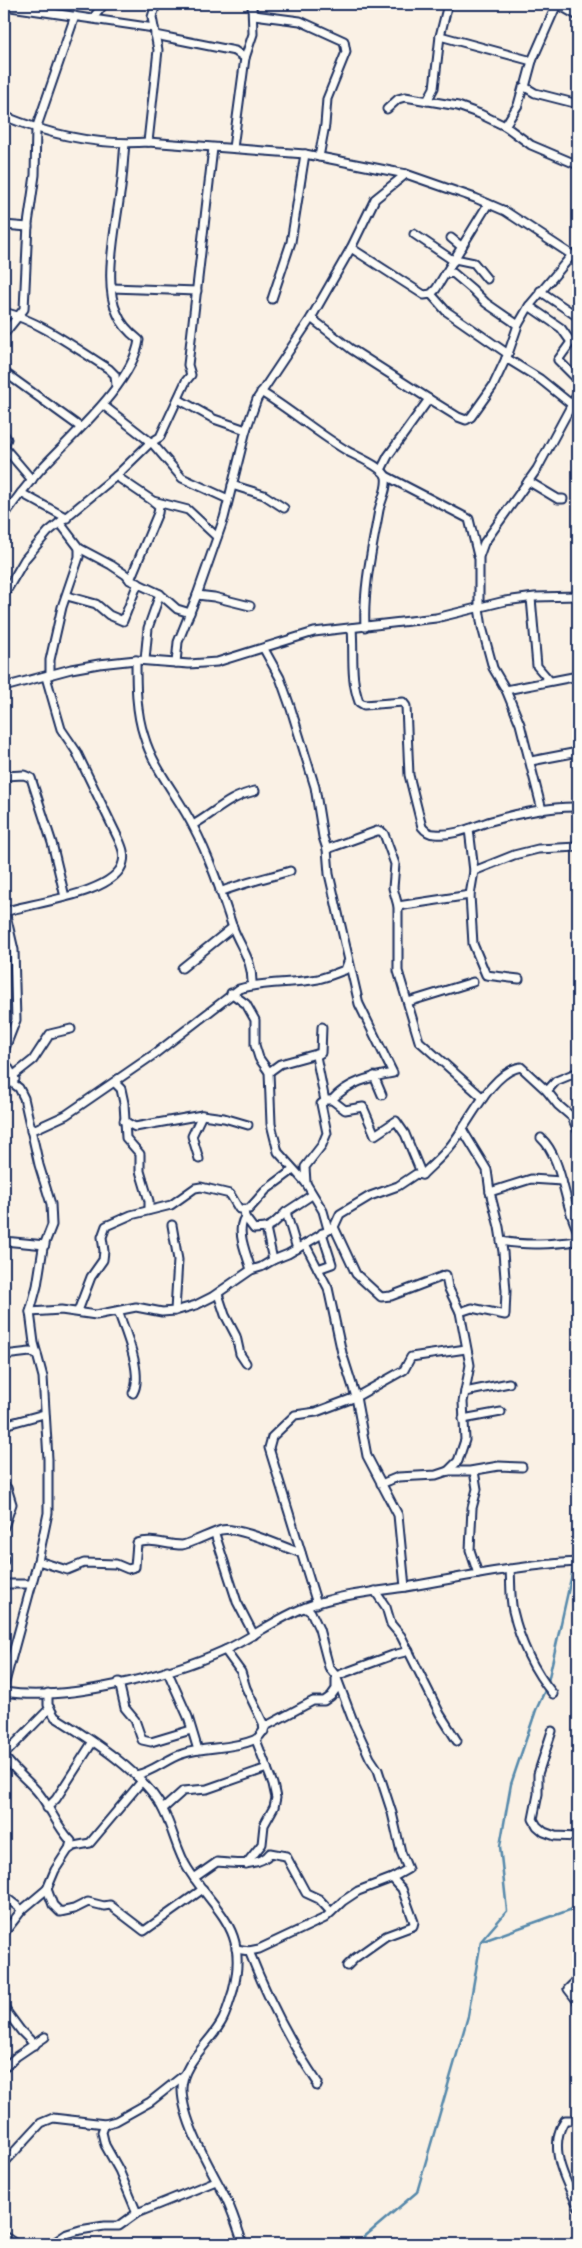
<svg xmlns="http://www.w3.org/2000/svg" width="582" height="2248" font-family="Mali,sans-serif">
  <rect width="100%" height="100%" fill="#faf1e5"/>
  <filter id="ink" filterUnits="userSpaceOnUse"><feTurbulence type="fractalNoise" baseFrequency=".02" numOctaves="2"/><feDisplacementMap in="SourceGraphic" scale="10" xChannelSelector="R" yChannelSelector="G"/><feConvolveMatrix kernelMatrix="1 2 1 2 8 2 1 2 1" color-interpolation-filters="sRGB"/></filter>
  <g filter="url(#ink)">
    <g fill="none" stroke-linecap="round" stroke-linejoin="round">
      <g stroke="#5689ab" stroke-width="2.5">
        <path d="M483 1941 578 1907"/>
        <path d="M356 2244 417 2192 468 2016 481 1941 507 1911 500 1846 511 1784 536 1710 547 1686 578 1547"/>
      </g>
      <defs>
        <g id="minor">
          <path d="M557 4 578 16"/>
          <path d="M4 6 154 28"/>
          <path d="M254 15 300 21 344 41 346 52 327 99 325 125 319 157"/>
          <path d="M93 18 104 4"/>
          <path d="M155 35 235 51 245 58"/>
          <path d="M440 36 532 61"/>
          <path d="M525 87 535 93 578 104"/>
          <path d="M427 101 434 88 440 36 448 4"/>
          <path d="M387 109 398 99 405 97 458 106 480 114 505 126 531 145 578 165"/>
          <path d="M4 116C50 135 98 146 148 142L305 154 406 174 475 198 505 211 578 259"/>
          <path d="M505 126 518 105 523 87H525L532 61 557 4"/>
          <path d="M148 142 158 50 152 17 156 4"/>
          <path d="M233 148 245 58 253 34 252 4"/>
          <path d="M4 225 28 227"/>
          <path d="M414 234 454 261"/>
          <path d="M451 238 462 247"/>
          <path d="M351 248 424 295 431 294 436 289 488 204"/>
          <path d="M455 259 474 263 487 279"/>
          <path d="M445 274 453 273 472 289 486 303 518 325"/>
          <path d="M112 288 197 291"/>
          <path d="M540 291 578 317"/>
          <path d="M431 294 446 311 508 354"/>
          <path d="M272 299 291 242 305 154"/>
          <path d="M529 306 561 328 571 342 558 360 578 380"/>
          <path d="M4 312C42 322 75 348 109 369L115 375 116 386"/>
          <path d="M311 318 351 349 429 399"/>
          <path d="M4 334 24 309 28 224 35 175 36 129 75 16"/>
          <path d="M506 358 540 379 571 404"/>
          <path d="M4 372 80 427"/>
          <path d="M261 392C291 410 318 434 349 452 358 457 384 468 386 477 388 489 381 500 379 510 372 550 363 588 365 627"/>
          <path d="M178 399 214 419 246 430"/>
          <path d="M103 405 153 444 182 478 228 499"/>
          <path d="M4 434 7 439 4 445"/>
          <path d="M4 447 32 480"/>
          <path d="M381 470 388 456 429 399 458 417 466 420 471 417 493 386 508 354 518 325 529 306 572 255"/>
          <path d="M116 476 153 501 188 510 217 537"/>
          <path d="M386 476 469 519 478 556"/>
          <path d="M528 481 558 499H563"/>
          <path d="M232 485 264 495 284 508"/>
          <path d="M21 493 67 518"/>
          <path d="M4 516C15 500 27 485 40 470 69 438 133 384 139 340 130 333 121 324 117 313 103 284 116 226 120 194 123 178 123 161 125 144"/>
          <path d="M79 548 111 565 126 575 130 580 160 594 177 609 190 613"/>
          <path d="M130 580 158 513 159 506 154 502"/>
          <path d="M4 595 25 559 48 532 116 476 150 443 160 437 186 381 191 375 188 365 213 148"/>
          <path d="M197 595 214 597 250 606"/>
          <path d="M67 596 96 604 109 615 123 621 138 583"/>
          <path d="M531 598 537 666 549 680"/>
          <path d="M352 628C354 653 350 678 359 702L364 705 403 702 406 706 409 775 422 827C425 831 429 834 435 834 455 836 472 827 491 821 515 814 553 806 578 807"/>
          <path d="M264 649 280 678 291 709 315 787 323 837 327 849 329 874 359 1004 393 1073C370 1077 348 1082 332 1100"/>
          <path d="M136 660C136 685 136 712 144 736 153 768 178 796 193 826 209 856 221 892 232 925 240 948 253 959 252 985"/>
          <path d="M145 660 148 628 160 594"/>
          <path d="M176 663 178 642 197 595 224 518 246 430 257 399 311 318 351 248 375 199 406 174"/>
          <path d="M50 675V660L62 607 79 557V548L60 523"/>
          <path d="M4 687 71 669 99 664 136 660 189 664 217 662 314 632 436 618 505 601 535 597 578 596"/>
          <path d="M506 690 578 676"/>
          <path d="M531 761 578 752"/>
          <path d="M4 776 24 775 31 778 52 843 65 897"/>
          <path d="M542 810 520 724 506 690 493 668 482 627 479 608V557L484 543 537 469 578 393"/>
          <path d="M193 825C216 812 228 797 255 791"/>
          <path d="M469 829 474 871 470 895 473 944 486 975 519 979"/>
          <path d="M327 849 377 831H381L384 834 395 864 393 888 398 906V971L419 1041 483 1098"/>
          <path d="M474 871 514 855 538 849 578 847"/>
          <path d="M220 892C243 883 266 878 290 871"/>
          <path d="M398 906 470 895"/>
          <path d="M4 912C30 903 117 894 123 862 125 854 122 847 119 840L76 751 61 729 46 677"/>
          <path d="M182 968 233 927"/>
          <path d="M231 993 246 1004 255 1020V1045L259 1058 269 1072 271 1124 278 1152 306 1183 323 1211 328 1229"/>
          <path d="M408 1002 473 982"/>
          <path d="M4 1051 16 1020 14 950 5 911"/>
          <path d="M4 1060 15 1079"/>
          <path d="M269 1072 280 1064 320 1053"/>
          <path d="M14 1075 33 1060 50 1034 71 1029"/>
          <path d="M374 1076 382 1095"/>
          <path d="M4 1077 19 1088 24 1098 39 1165 51 1204 52 1225 43 1248 37 1286 30 1312 34 1343 43 1377 48 1459V1513L38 1561 4 1686"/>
          <path d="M118 1079 116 1084 121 1089 124 1103 126 1138 140 1154V1171L149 1201V1210"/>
          <path d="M547 1091 558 1105 572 1117 578 1131"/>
          <path d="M328 1100H332L345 1110 363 1107 375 1135 396 1121 405 1134 422 1175"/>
          <path d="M124 1121 135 1127 202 1115 224 1118 248 1125"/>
          <path d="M31 1131 66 1115 156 1053 239 989C265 981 292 984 318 979 327 977 336 973 345 970L348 962"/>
          <path d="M541 1138C563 1158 564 1206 578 1231"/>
          <path d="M199 1159 192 1136 202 1115"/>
          <path d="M306 1183 305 1167 322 1145 327 1133 321 1104 325 1101 316 1056 321 1053 322 1027"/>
          <path d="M490 1192 531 1179 562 1181"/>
          <path d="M244 1210 245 1217 254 1229 266 1228 273 1260"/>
          <path d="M286 1212 297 1249"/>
          <path d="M245 1217C235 1231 247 1254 251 1270"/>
          <path d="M172 1225 178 1260 175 1311"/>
          <path d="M334 1227 356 1274 381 1297 391 1296 446 1275 448 1287 460 1312 470 1365 463 1402 465 1440 458 1461 448 1471"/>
          <path d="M266 1228 273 1224 286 1212 312 1195"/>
          <path d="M4 1241 45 1245"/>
          <path d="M501 1241C527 1246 552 1244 578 1241"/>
          <path d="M305 1244 328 1288 342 1353 356 1397 367 1456 398 1515 405 1587"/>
          <path d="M318 1269 332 1264 322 1233"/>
          <path d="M218 1294 225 1315 236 1336 240 1354 246 1363"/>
          <path d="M78 1311 91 1277 103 1260 104 1251 102 1237 106 1226 131 1215 171 1205 195 1188 201 1187 230 1194 239 1209H249L266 1190 293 1170"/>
          <path d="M118 1311C125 1331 144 1374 133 1393"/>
          <path d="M30 1312 61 1310 96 1315 136 1307 162 1312 175 1311 196 1305 212 1297 251 1270 261 1267 273 1260 288 1254 334 1227 340 1214 370 1196 398 1186 416 1174 422 1175C432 1165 443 1156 452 1144 469 1123 492 1071 521 1067L547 1091 556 1081 578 1072"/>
          <path d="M460 1312 472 1308 505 1315 506 1291 503 1252 499 1227 490 1192 487 1170 462 1129"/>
          <path d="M4 1355 30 1352 37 1354"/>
          <path d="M465 1392 509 1383"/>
          <path d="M463 1419 501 1412"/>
          <path d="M4 1425 44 1414"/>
          <path d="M474 1471 477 1489 472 1508 470 1550 478 1574"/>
          <path d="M381 1484 398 1477 436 1475 448 1471H470L499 1466 522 1467"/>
          <path d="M4 1486 7 1488 12 1504 4 1527"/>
          <path d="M215 1534 237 1602 254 1635"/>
          <path d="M4 1559V1561"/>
          <path d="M38 1561 67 1570 84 1563 116 1564 128 1569 135 1567 137 1543C152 1538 165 1545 182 1545 190 1544 211 1533 221 1530 238 1526 283 1547 301 1553"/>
          <path d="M510 1569C511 1583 510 1598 513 1611 520 1641 534 1671 553 1694"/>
          <path d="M4 1584H32"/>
          <path d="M375 1591 386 1607 391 1624 401 1636 440 1714 457 1741"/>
          <path d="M317 1604 269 1448 272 1437 295 1415 316 1412 356 1397 404 1370 411 1357 466 1349"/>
          <path d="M305 1608 311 1612 319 1629 329 1667 336 1676 353 1721 370 1758 378 1770 392 1813 401 1852 408 1869 392 1878 402 1889 414 1922 413 1926 386 1936 355 1958 347 1966"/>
          <path d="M225 1650 241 1672 246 1688 263 1723 264 1731"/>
          <path d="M167 1670 188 1717 198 1750"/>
          <path d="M119 1682 125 1708 135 1720 142 1740 151 1742 191 1730"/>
          <path d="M4 1692C67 1702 167 1676 225 1650 253 1637 277 1618 306 1607 337 1595 372 1592 406 1587 463 1577 520 1565 578 1562"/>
          <path d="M48 1693V1705L55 1717C89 1738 146 1774 163 1810 173 1829 177 1852 188 1869 217 1914 249 1929 233 1991 230 2000 227 2011 223 2019 212 2042 181 2063 182 2090 183 2123 211 2169 226 2198 233 2213 238 2229 243 2244"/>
          <path d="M552 1731 538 1774V1794L533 1819 537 1826 544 1832 555 1836 578 1837"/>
          <path d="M4 1755 50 1708"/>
          <path d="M4 1756C13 1769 25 1778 36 1790 50 1805 56 1826 71 1841L69 1849"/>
          <path d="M136 1775C153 1772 166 1759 182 1754 205 1746 230 1750 254 1740 259 1738 263 1732 266 1726L313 1701H324L331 1696 336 1689V1676L393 1655 409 1651"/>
          <path d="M47 1808 56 1799 92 1743"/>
          <path d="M163 1809 183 1791 207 1789 267 1768"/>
          <path d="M246 1864 262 1844 264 1825 274 1807 276 1798 273 1784 256 1740"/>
          <path d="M194 1878 217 1862C232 1863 260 1868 270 1853L286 1856 306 1893 319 1899 331 1912"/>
          <path d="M47 1889 53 1905 60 1912 74 1909 88 1902 104 1906 110 1905 144 1931 203 1889"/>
          <path d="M4 1896 22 1910"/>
          <path d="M4 1933 22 1910 47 1889 55 1870 68 1850 74 1846 90 1843 142 1781"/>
          <path d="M236 1949 249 1951 259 1949 325 1918 343 1901 358 1891 392 1878"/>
          <path d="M249 1951C268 1999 289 2041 318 2083L317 2086"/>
          <path d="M578 1979 568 1989 578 2002"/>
          <path d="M4 2008 21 2031 35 2045"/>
          <path d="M4 2068 17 2056 45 2037"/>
          <path d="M578 2120H565C547 2147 565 2180 578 2206"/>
          <path d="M105 2124 102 2132 105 2145 119 2170 137 2213"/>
          <path d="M4 2163 41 2123 53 2118 105 2124 116 2121 150 2102 184 2075"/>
          <path d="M4 2236 16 2244"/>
          <path d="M52 2244 67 2234 80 2230 104 2226H119L137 2213 216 2181"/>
        </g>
      </defs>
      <use href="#minor" stroke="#1b2f5e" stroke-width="11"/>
      <use href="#minor" stroke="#fdfcf7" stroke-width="7"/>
    </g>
  </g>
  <rect width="582" height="2248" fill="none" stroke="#fdfcf7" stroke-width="20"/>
  <rect x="10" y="10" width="562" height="2228" fill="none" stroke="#1b2f5e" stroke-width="2" filter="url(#ink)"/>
</svg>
